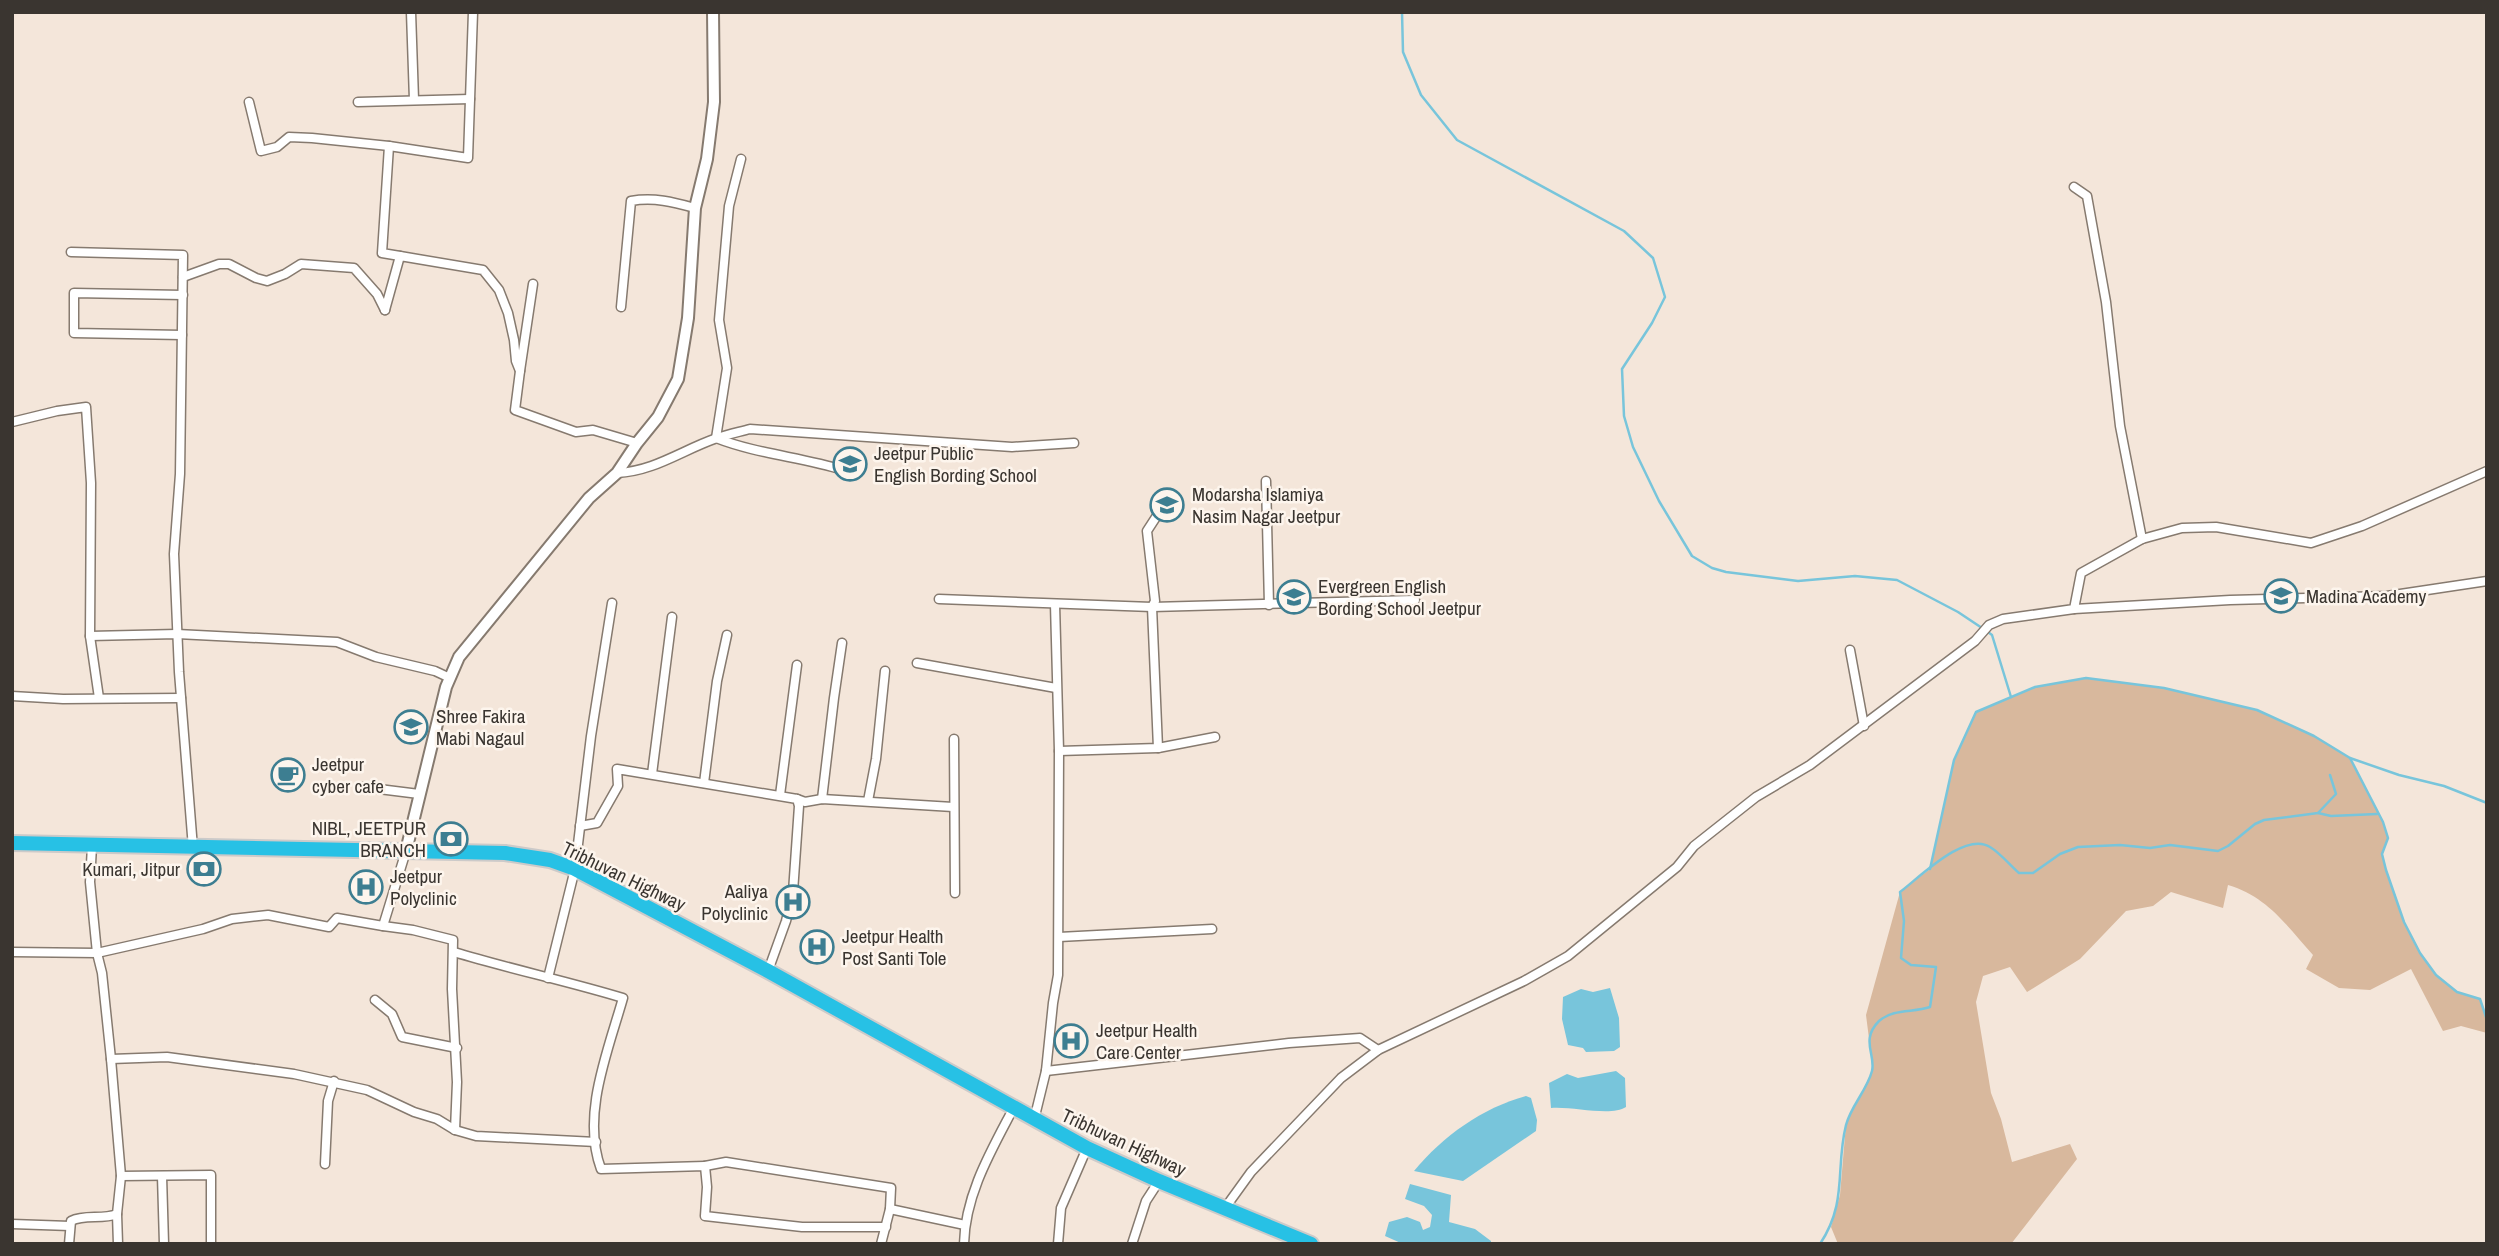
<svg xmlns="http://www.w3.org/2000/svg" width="2499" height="1256" font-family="'Archivo Narrow',sans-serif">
  <rect width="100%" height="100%" fill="#f4e6da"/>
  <path fill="#d8b89d" d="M2086 678 2164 688 2257 710 2314 736 2350 758 2383 822 2388 838 2382 854 2386 870 2404 922 2420 953 2436 975 2457 992 2480 999 2487 1020V1033L2461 1026 2443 1031 2411 969 2370 990 2339 988 2306 969 2313 955C2286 925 2268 897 2228 885L2223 908 2171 892 2153 906 2126 911 2080 959 2027 992 2010 967 1983 976 1976 1002 1991 1093 2001 1119 2012 1162 2070 1144 2077 1159 2011 1244H1838L1831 1227 1840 1195 1846 1124 1873 1070 1866 1015 1900 892 1930 869 1954 760 1976 712 2035 687Z"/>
  <g fill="#78c5db">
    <path d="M1610 988 1619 1018 1620 1047 1614 1051 1586 1052 1583 1048 1568 1045 1562 1019 1563 997 1581 989 1593 992Z"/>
    <path d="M1616 1071 1625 1078 1626 1107C1611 1117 1572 1106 1551 1108L1549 1083 1567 1074 1578 1078Z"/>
    <path d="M1526 1096 1531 1098 1537 1120 1536 1131 1463 1181 1414 1171C1443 1136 1482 1108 1526 1096Z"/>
    <path d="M1410 1184 1451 1195 1449 1222 1475 1229 1491 1241V1244H1403L1385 1236 1389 1222 1407 1217 1420 1222 1423 1230 1430 1227 1432 1215 1424 1206 1405 1199Z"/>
  </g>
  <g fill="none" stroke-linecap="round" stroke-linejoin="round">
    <g stroke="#78c5db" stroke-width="2.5">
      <path d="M1402 12 1403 52 1421 95 1457 140 1624 231 1653 258 1665 297 1652 323 1622 369 1624 416 1633 447 1659 501 1692 556 1712 568 1726 572 1798 581 1855 576 1897 580 1958 612 1982 628"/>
      <path d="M1988 632 1992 635 2011 697"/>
      <path d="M2350 758 2383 822 2388 838 2382 854 2386 870 2404 922 2420 953 2436 975 2457 992 2480 999 2487 1020"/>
      <path d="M2318 813 2331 816 2377 814"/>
      <path d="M1930 869 1954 760 1976 712 2035 687 2086 678 2164 688 2257 710 2314 736 2350 758 2399 775 2444 786 2487 803"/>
      <path d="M1820 1244C1848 1202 1835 1169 1846 1125 1851 1106 1867 1090 1872 1071 1876 1055 1860 1040 1879 1021 1894 1008 1913 1013 1930 1007L1936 967 1911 965 1901 958 1904 921 1900 892C1920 877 1965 831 1990 847 2000 853 2010 865 2019 873H2033L2060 854 2078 847 2120 845 2150 848 2170 845 2218 851 2228 846 2255 824 2264 820 2318 813 2336 794 2330 775"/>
    </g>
    <defs>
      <g id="street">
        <path d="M411 12 414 100"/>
        <path d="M249 102 261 151 277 147 289 137 312 138 389 146 468 158 473 12"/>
        <path d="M358 102 470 99"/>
        <path d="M389 146 382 253 400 256"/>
        <path d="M741 159 729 206 719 320 727 368 716 438C757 454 801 457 843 470"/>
        <path d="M2074 187 2087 196 2106 302 2120 426 2142 539"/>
        <path d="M71 252 183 255 180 474 174 554 179 672 193 848"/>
        <path d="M183 277 219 264H229L256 278 267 281 285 274 301 264 354 268 377 294 385 310"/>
        <path d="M621 307 631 201C654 197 673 202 695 208"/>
        <path d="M385 310 400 256 483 270 499 290 508 313 514 340 516 361 520 371 515 410 576 432 593 430 637 443"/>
        <path d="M182 335 74 333V293L183 295"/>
        <path d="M520 371 533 284"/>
        <path d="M12 422 57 411 86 407 91 483 90 636 99 698"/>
        <path d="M617 473C655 471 682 450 717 438 728 434 739 432 750 429L1012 447 1074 443"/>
        <path d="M1266 481 1269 605"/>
        <path d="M939 599 1152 607 1415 600"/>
        <path d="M2074 609 2230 600 2387 596 2487 581"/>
        <path d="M90 636 177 634 337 642 376 657 435 671 450 678"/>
        <path d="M1850 650 1864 726"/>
        <path d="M917 663 1056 688"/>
        <path d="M12 696 63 699 181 698"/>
        <path d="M954 739 955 893"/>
        <path d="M1158 748 1152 607 1155 601 1147 531 1160 511"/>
        <path d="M1059 751 1158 748 1215 737"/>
        <path d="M652 774 672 617"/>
        <path d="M704 783 717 681 727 635"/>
        <path d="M363 787 419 794"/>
        <path d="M780 795 797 665"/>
        <path d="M797 799 805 802 822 799 953 807"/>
        <path d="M822 799 834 698 842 643"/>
        <path d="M868 801 876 759 885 671"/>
        <path d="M580 826 597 823 618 786 617 769 797 799 799 806 793 892 786 921 768 971"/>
        <path d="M383 926 413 930 453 940 452 989 457 1082 455 1130"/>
        <path d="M1059 937 1212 929"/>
        <path d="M12 952 97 953 203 929 232 919 268 915 329 927 337 918 383 926 406 851"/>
        <path d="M454 952C510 969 567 981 623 998 608 1051 581 1115 601 1169L705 1166 707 1187 705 1216 802 1227H886"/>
        <path d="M548 978 575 869 591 736 612 603"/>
        <path d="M375 1000 392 1014 402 1037 457 1048"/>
        <path d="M111 1059 167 1057 294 1074 367 1090 414 1112 437 1119 455 1130 476 1136 596 1142"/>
        <path d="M1046 1071 1289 1043 1360 1038 1378 1050"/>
        <path d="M1034 1120 1046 1071 1053 1003 1058 975 1059 751 1055 604"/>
        <path d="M325 1164 328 1101 334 1081"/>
        <path d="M705 1166 726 1162 891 1188 890 1209 881 1244"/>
        <path d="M121 1176 211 1175V1244"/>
        <path d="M162 1176 164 1244"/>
        <path d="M1225 1208 1251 1172 1341 1078 1378 1050 1524 981 1568 956 1677 867 1694 846 1756 797 1810 765 1975 641 1989 625 2003 619 2074 609 2081 573 2142 539 2182 528 2216 527 2311 543 2362 526 2487 471"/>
        <path d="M890 1209 965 1225"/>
        <path d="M117 1214 118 1244"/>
        <path d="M12 1224 70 1226"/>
        <path d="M69 1244 71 1221C85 1214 102 1220 117 1214L121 1176 111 1059 102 973 97 953 90 882 92 846"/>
        <path d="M964 1244C965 1195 991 1151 1013 1109"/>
        <path d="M1058 1244 1061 1208 1087 1148"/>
        <path d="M1132 1244 1146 1201 1159 1181"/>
      </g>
      <path id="secondary" d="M406 851 446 687 459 657 589 498 617 473 637 443 658 417 678 379 688 318 695 208 707 159 714 102 713 12"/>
      <path id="highway" d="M12 843 505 853 550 860 575 869 768 971 1087 1148 1159 1181 1311 1244"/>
    </defs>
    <use href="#street" stroke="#867a6f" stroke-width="11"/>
    <use href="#secondary" stroke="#867a6f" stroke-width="14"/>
    <use href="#highway" stroke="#cccac9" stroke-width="18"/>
    <use href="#street" stroke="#fff" stroke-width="8"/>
    <use href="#secondary" stroke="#fff" stroke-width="10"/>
    <use href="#highway" stroke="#27c1e5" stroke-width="14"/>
  </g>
  <defs>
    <symbol id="school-ring" viewBox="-11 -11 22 22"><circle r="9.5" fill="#fdf5ed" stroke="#3d7e91" stroke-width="1.5"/><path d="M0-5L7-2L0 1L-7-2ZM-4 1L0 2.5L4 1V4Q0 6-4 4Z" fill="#3d7e91"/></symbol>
    <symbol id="cafe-ring" viewBox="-11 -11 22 22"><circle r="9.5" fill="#fdf5ed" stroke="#3d7e91" stroke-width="1.5"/><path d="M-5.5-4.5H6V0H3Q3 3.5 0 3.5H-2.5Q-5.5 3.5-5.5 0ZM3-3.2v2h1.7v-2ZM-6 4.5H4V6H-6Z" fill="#3d7e91"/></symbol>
    <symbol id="bank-ring" viewBox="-11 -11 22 22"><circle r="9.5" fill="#fdf5ed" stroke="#3d7e91" stroke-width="1.5"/><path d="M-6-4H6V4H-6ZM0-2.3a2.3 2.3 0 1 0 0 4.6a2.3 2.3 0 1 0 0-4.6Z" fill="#3d7e91"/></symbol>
    <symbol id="hospital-ring" viewBox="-11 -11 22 22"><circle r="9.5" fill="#fdf5ed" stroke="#3d7e91" stroke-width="1.5"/><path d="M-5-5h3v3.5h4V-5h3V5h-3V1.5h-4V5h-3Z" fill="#3d7e91"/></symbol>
  </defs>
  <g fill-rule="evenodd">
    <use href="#school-ring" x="831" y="445" width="38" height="38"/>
    <use href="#school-ring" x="1148" y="486" width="38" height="38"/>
    <use href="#school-ring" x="2262" y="577" width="38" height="38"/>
    <use href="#school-ring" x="1275" y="578" width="38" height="38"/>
    <use href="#school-ring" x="392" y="708" width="38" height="38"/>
    <use href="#cafe-ring" x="269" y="756" width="38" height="38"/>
    <use href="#bank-ring" x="432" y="820" width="38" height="38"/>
    <use href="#bank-ring" x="185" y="850" width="38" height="38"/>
    <use href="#hospital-ring" x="347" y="868" width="38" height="38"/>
    <use href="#hospital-ring" x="774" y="883" width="38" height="38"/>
    <use href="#hospital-ring" x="798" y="928" width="38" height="38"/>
    <use href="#hospital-ring" x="1052" y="1022" width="38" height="38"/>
  </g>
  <g text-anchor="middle" stroke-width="5" stroke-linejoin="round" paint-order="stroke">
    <g font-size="19" fill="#3a3530" stroke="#fdf5ed" text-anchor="start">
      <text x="874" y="460">Jeetpur Public<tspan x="874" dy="22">English Bording School</tspan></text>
      <text x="1192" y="501">Modarsha Islamiya<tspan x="1192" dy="22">Nasim Nagar Jeetpur</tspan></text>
      <text x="1318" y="593">Evergreen English<tspan x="1318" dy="22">Bording School Jeetpur</tspan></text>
      <text x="2306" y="603">Madina Academy</text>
      <text x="436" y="723">Shree Fakira<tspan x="436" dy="22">Mabi Nagaul</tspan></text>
      <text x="312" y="771">Jeetpur<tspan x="312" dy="22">cyber cafe</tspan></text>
      <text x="426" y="835" text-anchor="end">NIBL, JEETPUR<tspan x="426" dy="22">BRANCH</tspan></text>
      <text x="180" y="876" text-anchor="end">Kumari, Jitpur</text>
      <text x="390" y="883">Jeetpur<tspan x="390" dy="22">Polyclinic</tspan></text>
      <text x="768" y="898" text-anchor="end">Aaliya<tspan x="768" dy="22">Polyclinic</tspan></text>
      <text x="842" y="943">Jeetpur Health<tspan x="842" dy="22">Post Santi Tole</tspan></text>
      <text x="1096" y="1037">Jeetpur Health<tspan x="1096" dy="22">Care Center</tspan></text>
    </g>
    <g font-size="19" fill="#3a3530" stroke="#fdf5ed">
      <text transform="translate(624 876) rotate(26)" y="7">Tribhuvan Highway</text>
      <text transform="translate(1124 1142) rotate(25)" y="7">Tribhuvan Highway</text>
    </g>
  </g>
  <rect width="2499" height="1256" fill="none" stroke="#3a3530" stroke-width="28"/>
</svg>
